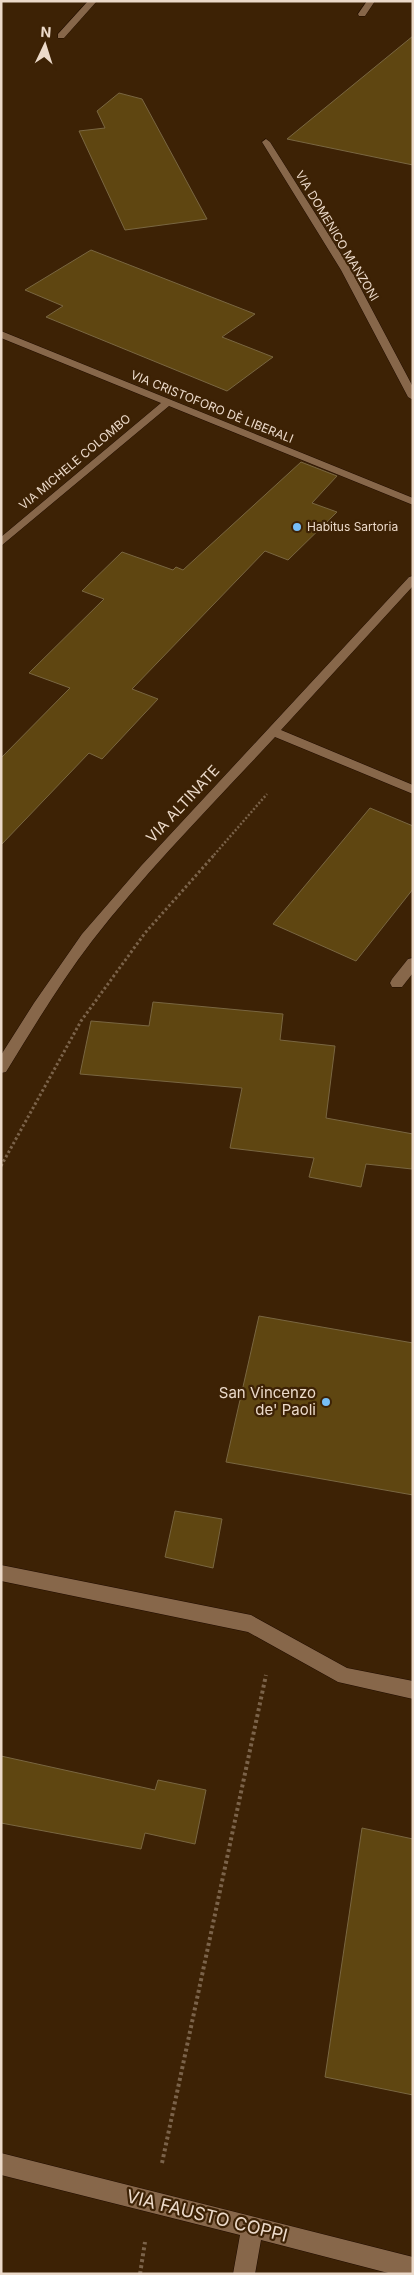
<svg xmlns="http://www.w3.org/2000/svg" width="414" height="2275" font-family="Inter,sans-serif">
  <rect width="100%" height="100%" fill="#3d2205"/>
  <g fill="#5f4611" stroke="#796641">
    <path d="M413 36V165L287 139Z"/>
    <path d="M119 93 142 99 207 219 125 230 79 131 105 128 97 111Z"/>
    <path d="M91 250 255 314 222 337 273 357 227 391 46 317 63 306 25 290Z"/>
    <path d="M301 462 337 476 312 503 337 512 288 560 265 551 132 689 158 699 102 759 89 753 1 845V758L70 688 29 673 104 599 82 591 122 552 173 570 176 567 183 570Z"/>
    <path d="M370 808 413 826V889L356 961 273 924Z"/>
    <path d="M153 1002 283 1014 280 1040 335 1046 326 1118 413 1134 412 1169 366 1164 361 1187 309 1177 314 1158 230 1148 242 1088 80 1074 91 1021 149 1026Z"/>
    <path d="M259 1316 413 1343V1495L226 1462Z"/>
    <path d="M175 1511 222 1519 213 1568 165 1557Z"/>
    <path d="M1 1756 155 1790 158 1780 206 1790 195 1844 145 1833 141 1849 1 1823Z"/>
    <path d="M362 1828 413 1839V2095L325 2077Z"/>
  </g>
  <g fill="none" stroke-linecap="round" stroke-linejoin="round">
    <defs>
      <g id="minor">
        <path d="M88 1H97L64 38H58V34Z"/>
        <path d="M367 1H375L365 16H359L358 14Z"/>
        <path d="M266 139 270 142 351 270 413 387V400L408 397 341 270 262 142Z"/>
        <path d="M1 331 413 498V505L169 406 1 546V537L161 403 1 338Z"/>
        <path d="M413 576V586L281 730 413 785V794L275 737C213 804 148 869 92 941 60 983 33 1028 6 1072L1 1073V1055L34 1003 82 934 141 866 409 577Z"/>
        <path d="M413 958V973L402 987H392L390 983 392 979 408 959Z"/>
        <path d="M1 1565 251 1615 347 1668 413 1681V1699L338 1682 248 1632 1 1581Z"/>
        <path d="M1 2153 413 2257V2274H392L261 2240 255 2274H233L240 2235 1 2175Z"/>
      </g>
    </defs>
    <use href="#minor" stroke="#200c00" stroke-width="1"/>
    <path stroke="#7b634a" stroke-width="2.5" stroke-dasharray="2 2" stroke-linecap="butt" d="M214 855 267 794"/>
    <path stroke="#7b634a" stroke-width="3" stroke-dasharray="2.5 2.5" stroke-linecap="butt" d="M1 1166 81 1021 145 933 215 854"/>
    <g stroke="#7b634a" stroke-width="4" stroke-dasharray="3 3" stroke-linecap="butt">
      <path d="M162 2163 266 1675"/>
      <path d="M140 2274 145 2242"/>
    </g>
    <use href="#minor" fill="#87674a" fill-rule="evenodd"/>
  </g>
  <g fill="#77bff7" stroke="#3d2205" stroke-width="2">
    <circle cx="297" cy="527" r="5"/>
    <circle cx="326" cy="1402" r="5"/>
  </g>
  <g text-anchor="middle" stroke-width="4.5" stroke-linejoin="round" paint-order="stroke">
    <g font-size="12" fill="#ecdaca" stroke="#3d2205">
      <text transform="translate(337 236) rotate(59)" y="4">VIA DOMENICO MANZONI</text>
      <text transform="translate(212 407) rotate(22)" y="4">VIA CRISTOFORO DÈ LIBERALI</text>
      <text transform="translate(75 462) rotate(-40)" y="4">VIA MICHELE COLOMBO</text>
    </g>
    <g font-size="12" fill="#ecdaca" stroke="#3d2205" text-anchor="start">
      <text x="307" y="531">Habitus Sartoria</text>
    </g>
    <g font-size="15" fill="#ecdaca" stroke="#3d2205">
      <text transform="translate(183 804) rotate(-47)" y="5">VIA ALTINATE</text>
    </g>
    <g font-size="15" fill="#ecdaca" stroke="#3d2205" text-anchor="end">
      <text x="316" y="1398">San Vincenzo<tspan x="316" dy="17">de' Paoli</tspan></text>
    </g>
    <g font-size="18" fill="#ecdaca" stroke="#3d2205">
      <text transform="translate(207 2216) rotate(14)" y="6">VIA FAUSTO COPPI</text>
    </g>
  </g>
  <rect width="414" height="2275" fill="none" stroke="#ecdaca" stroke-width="5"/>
  <g transform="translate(45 45) rotate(4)" stroke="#3d2205" stroke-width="4" paint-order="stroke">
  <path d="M0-4L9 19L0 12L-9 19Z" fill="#ecdaca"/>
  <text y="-8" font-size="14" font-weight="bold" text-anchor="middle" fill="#ecdaca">N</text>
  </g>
</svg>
